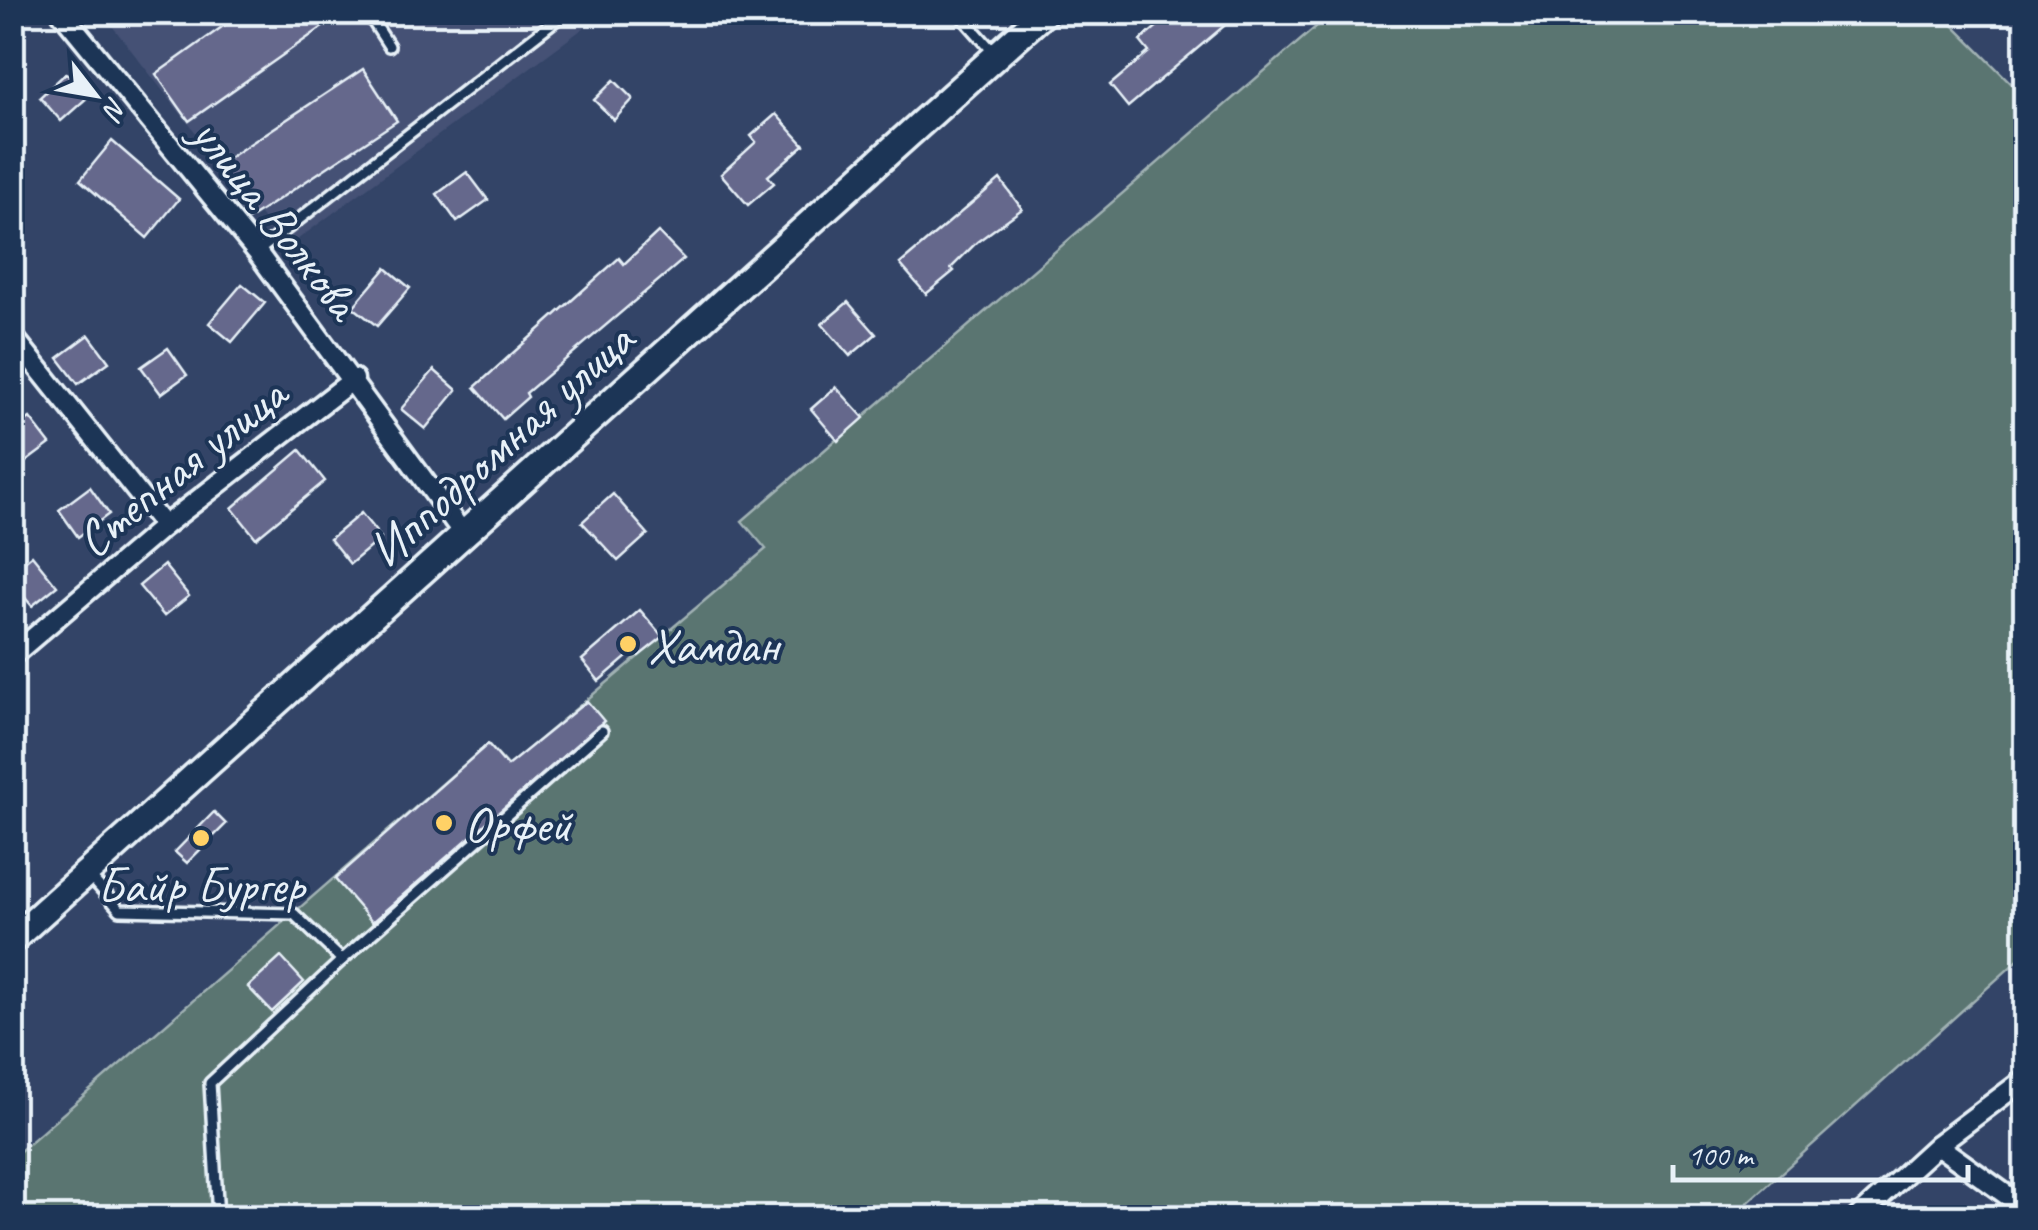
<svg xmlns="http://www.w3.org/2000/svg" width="2038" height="1230" font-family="Caveat,sans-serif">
  <rect width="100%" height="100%" fill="#334467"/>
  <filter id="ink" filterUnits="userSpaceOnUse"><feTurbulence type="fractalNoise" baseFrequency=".01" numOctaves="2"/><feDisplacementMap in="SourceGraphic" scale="20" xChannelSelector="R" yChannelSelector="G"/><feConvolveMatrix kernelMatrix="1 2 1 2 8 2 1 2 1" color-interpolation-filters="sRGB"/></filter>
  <g filter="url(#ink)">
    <path fill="#455175" d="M102 13H604L286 248Z"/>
    <path fill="#5a7471" stroke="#a1b2b4" stroke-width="2.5" d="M1332 13H1941L2025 97V954L1732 1217 13 1218 12 1158 488 744 508 766 766 549 742 521Z"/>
    <g fill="#65678c" stroke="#e8f1f8" stroke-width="2.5">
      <path d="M243 12H344L189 121 156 74Z"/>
      <path d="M1174 12H1213L1224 26 1128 107 1110 85 1149 52 1140 41Z"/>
      <path d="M363 69 397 121 249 219 215 167Z"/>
      <path d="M66 73 88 97 61 121 40 97Z"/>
      <path d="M614 80 633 99 614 120 594 100Z"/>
      <path d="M776 114 804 145 768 176 774 183 748 205 721 174 756 142 751 136Z"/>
      <path d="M112 141 179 199 147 238 80 180Z"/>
      <path d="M467 172 488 200 457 222 437 194Z"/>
      <path d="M1000 179 1022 209 977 242 951 268 954 271 926 294 900 264Z"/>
      <path d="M658 232 684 259 526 393 528 397 503 419 475 387 619 258 624 264Z"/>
      <path d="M386 268 410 288 377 326 353 307Z"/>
      <path d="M242 284 265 303 232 342 209 323Z"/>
      <path d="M848 302 876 334 850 356 822 324Z"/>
      <path d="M89 335 109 362 78 384 58 358Z"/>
      <path d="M168 348 187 375 161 394 141 367Z"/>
      <path d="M434 370 457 390 425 429 401 409Z"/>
      <path d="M836 387 864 418 838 441 811 409Z"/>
      <path d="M30 418 50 444 19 467 12 458V431Z"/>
      <path d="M300 450 325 481 256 538 232 508Z"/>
      <path d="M90 487 109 514 78 537 59 510Z"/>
      <path d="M613 494 648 534 618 561 582 522Z"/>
      <path d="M361 513 381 538 350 564 330 539Z"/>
      <path d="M32 555 57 586 32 606 12 582V571Z"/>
      <path d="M164 565 189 596 164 616 139 586Z"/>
      <path d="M640 610 663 637 639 656 635 650 599 681 582 660Z"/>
      <path d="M587 701 604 721 372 922 335 879 488 744 507 766Z"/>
      <path d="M214 812 226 824 187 863 175 852Z"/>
      <path d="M281 957 304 982 272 1012 248 987Z"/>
    </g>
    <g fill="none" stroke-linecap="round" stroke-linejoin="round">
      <defs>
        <g id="lane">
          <path d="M367 12 389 46"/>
          <path d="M958 12 996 55"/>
          <path d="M257 252 566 12"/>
          <path d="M89 875 120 910 294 914 342 960 602 731"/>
          <path d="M218 1218 210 1083 342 960"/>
        </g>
        <g id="street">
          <path d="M61 12 257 252 465 536"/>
          <path d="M12 335 164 526"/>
          <path d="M12 656 164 526 354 379"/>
          <path d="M1937 1145 2026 1209"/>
          <path d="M1857 1218 1937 1145 2026 1078"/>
        </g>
        <path id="secondary" d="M12 940 1045 12"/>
      </defs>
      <use href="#lane" stroke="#e8f1f8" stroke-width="16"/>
      <use href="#street" stroke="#e8f1f8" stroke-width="25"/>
      <use href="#secondary" stroke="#e8f1f8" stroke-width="32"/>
      <use href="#lane" stroke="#1d3557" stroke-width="9"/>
      <use href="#street" stroke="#1d3557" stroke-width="18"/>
      <use href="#secondary" stroke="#1d3557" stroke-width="25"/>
    </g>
  </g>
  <g fill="#ffd166" stroke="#1d3557" stroke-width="4">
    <circle cx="628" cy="644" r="10"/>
    <circle cx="444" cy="823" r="10"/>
    <circle cx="201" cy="838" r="10"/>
  </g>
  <g text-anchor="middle" stroke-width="8" stroke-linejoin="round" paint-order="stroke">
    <g font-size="50" fill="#e8f1f8" stroke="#1d3557">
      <text transform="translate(277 217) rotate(52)" y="18">улица Волкова</text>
      <text transform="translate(500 444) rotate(-42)" y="18">Ипподромная улица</text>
      <text transform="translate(180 466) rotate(-39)" y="18">Степная улица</text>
    </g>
    <g font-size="50" fill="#e8f1f8" stroke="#1d3557" text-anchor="start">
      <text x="648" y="662">Хамдан</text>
      <text x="464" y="841">Орфей</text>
      <text x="201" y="902" text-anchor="middle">Байр Бургер</text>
    </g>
  </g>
  <rect width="2038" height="1230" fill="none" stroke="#1d3557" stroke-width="50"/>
  <rect x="25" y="25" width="1988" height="1180" fill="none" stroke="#e8f1f8" stroke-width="4" filter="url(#ink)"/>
  <g transform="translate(95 95) rotate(121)" stroke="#1d3557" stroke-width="8" paint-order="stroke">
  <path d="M0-8L18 38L0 25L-18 38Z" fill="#e8f1f8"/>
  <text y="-15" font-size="28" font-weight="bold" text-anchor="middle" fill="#e8f1f8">N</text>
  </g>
  <path d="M1673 1165v15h295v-15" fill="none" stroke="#e8f1f8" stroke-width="5"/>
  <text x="1688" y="1165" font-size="30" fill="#e8f1f8" stroke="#1d3557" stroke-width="8" paint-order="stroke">100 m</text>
</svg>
